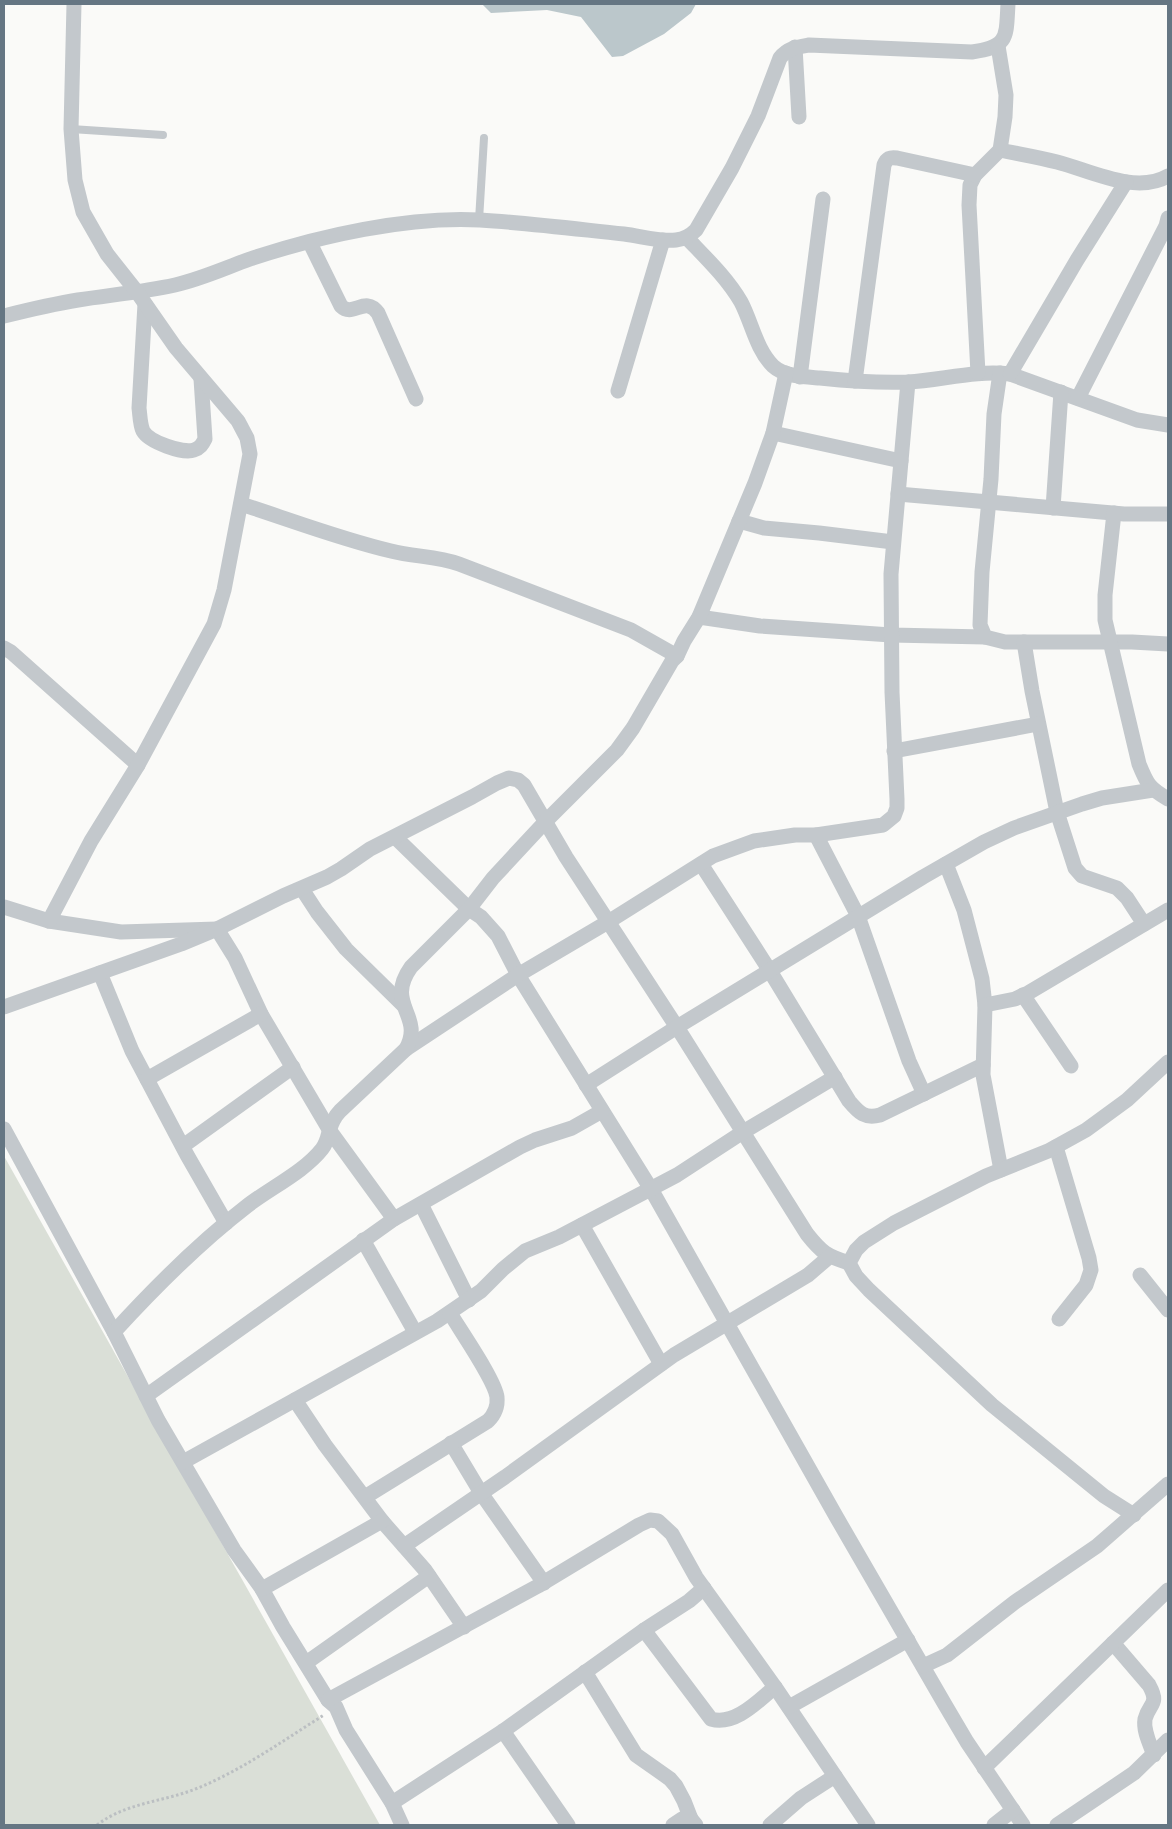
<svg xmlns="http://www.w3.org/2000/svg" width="1172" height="1829" font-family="'Alegreya Sans',sans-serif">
  <rect width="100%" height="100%" fill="#fafaf8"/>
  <path fill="#dadfd7" d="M4 1156 380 1825H4Z"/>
  <path fill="#bbc7cb" d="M482 4H696L691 13 664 34 623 56 612 57 581 17 547 10 491 13Z"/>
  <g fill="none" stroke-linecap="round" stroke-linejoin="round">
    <path stroke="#bbbfc2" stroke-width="3" stroke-dasharray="2.5 2.5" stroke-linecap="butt" d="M97 1825C127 1802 164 1802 198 1788 242 1770 284 1740 324 1715"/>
    <g stroke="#c3c8cc" stroke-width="8">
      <path d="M71 129 163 135"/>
      <path d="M479 220 484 138"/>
    </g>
    <g stroke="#c3c8cc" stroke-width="15">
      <path d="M795 47 799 117"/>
      <path d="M1000 150C1019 154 1038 157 1057 162 1089 170 1135 195 1168 176"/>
      <path d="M687 238C706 258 727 278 741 302 752 323 756 349 773 366 785 377 806 377 820 378 849 381 879 383 908 382 942 380 976 370 1010 374L1137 420 1168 425"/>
      <path d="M310 243 341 306C353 318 365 295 378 313L416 399"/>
      <path d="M145 304 139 408C140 415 140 425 143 431 149 442 183 454 194 450 200 448 202 445 205 439L201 379"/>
      <path d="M4 316C28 310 53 304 78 300 110 295 143 292 175 285 201 279 225 268 250 259 319 236 408 216 480 220 528 223 576 229 624 234 641 236 659 242 676 240 685 239 690 236 696 230L732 168 758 116 780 58C788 48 797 47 809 45L972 52C1009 47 1006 37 1008 4"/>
      <path d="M978 373 969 205 970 185 975 175 1000 150 1005 117 1006 95 998 46"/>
      <path d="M1000 373 994 414 991 479 982 572 980 625 985 637 1005 642H1132L1168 644"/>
      <path d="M1010 374 1077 260 1126 182"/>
      <path d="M800 377 823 199"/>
      <path d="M855 381 884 165C887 158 890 157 897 158L975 175"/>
      <path d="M618 391 663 240"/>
      <path d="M1078 398 1166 226 1168 218"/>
      <path d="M773 433 901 461"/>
      <path d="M898 494 1124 514H1168"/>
      <path d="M241 504C291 520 340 539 391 551 414 557 437 556 459 564L631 630 677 656"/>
      <path d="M1053 508 1061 392"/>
      <path d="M1114 513 1105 595V620L1139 764C1147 784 1149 788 1168 799"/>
      <path d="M739 521 764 528 819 533 893 542"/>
      <path d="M699 617 760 626 891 635 985 637"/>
      <path d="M1024 642 1032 691 1057 812 1075 868 1082 876 1117 888 1127 898 1144 924"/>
      <path d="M4 648 11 652 138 765"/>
      <path d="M894 751 1038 724"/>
      <path d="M816 835 858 916 909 1061 924 1094"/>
      <path d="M395 837 469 909 481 917 498 936 518 975 651 1189 837 1518 944 1703 967 1742 1023 1825"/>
      <path d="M701 864 770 971 849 1101C859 1113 865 1119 880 1115L983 1065"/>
      <path d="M946 864 964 910 982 979 985 1005 983 1075 1001 1170"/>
      <path d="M302 889 317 912 346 949 404 1006"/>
      <path d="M4 907 49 921 121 932 217 929 235 958 261 1014 330 1131 394 1219"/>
      <path d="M49 921 91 841 138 765 214 624 224 590 250 454 247 438 238 421 176 348 137 292 107 254 83 212 75 180 71 129 74 4"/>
      <path d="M100 973 132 1051 187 1155 226 1223"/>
      <path d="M1023 995 1071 1066"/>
      <path d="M985 1005 1015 999 1028 993 1168 910"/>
      <path d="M4 1007 181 944 217 929 283 896 327 877 341 869 370 849 472 797 497 783 509 778 518 780 524 785 566 857 682 1035 807 1234C822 1253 827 1256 849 1263"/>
      <path d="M406 1049 518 975 608 922 713 856 754 841 795 835H816L883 825 894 816 897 808V799L892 692 891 574 908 382"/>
      <path d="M147 1079 261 1014"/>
      <path d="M586 1085 677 1027 923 877 984 842 1014 828 1082 804 1102 798 1153 790"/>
      <path d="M4 1129 114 1332 158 1420 234 1550 262 1589 283 1627 328 1700 336 1707 346 1730 392 1803 402 1825"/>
      <path d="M183 1146 293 1067"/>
      <path d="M1056 1147 1089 1258 1091 1270 1086 1285 1059 1319"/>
      <path d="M421 1204 469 1300"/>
      <path d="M582 1225 661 1364"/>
      <path d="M363 1240 415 1332"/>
      <path d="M1140 1275 1168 1310"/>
      <path d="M114 1332C155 1287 199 1243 247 1206 270 1188 304 1172 322 1149 329 1140 328 1130 333 1121 335 1117 337 1114 340 1111L406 1049C425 1015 384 1005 411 967L469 909 493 878 545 822 617 750 633 728 672 661 677 656 684 641 699 617 755 483 773 433 786 373"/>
      <path d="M146 1396 394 1219 520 1147 535 1140 572 1128 602 1111"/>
      <path d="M295 1400 325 1445 382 1521 425 1570 464 1627"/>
      <path d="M451 1443 481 1493 544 1583"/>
      <path d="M183 1462 437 1321 481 1291 503 1269 525 1251 559 1237 677 1175 743 1132 835 1077"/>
      <path d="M365 1497 488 1421C495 1414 498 1407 497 1397 495 1380 460 1330 450 1313"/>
      <path d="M1134 1515 1104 1496 992 1405 869 1290 856 1276 849 1263 856 1250 864 1242 894 1223 986 1176 1048 1151 1086 1130 1127 1100 1168 1062"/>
      <path d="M404 1546 505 1477 674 1355 808 1275 829 1257"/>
      <path d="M262 1589 382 1521"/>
      <path d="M644 1630 711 1719C735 1726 758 1701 775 1687"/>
      <path d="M1113 1643 1149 1685C1160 1705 1149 1703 1145 1719 1143 1731 1150 1744 1154 1755"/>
      <path d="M306 1663 429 1576"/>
      <path d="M923 1666 947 1655 1015 1602 1097 1546 1168 1484"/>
      <path d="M585 1672 636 1755 670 1779 676 1786 684 1801 691 1819"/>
      <path d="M328 1700 538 1586 639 1525 650 1520 658 1521 672 1534 696 1577 775 1687 868 1825"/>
      <path d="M789 1707 908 1640"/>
      <path d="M503 1731 568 1825"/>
      <path d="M984 1768 1168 1590"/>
      <path d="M392 1803 503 1731 644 1630 689 1601 704 1588"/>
      <path d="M673 1825 682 1819H691L696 1825"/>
      <path d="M770 1825 801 1798 835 1776"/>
      <path d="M994 1825 1013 1810"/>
      <path d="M1057 1825 1134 1773 1168 1740"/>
    </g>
  </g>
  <rect width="1172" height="1829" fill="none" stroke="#657683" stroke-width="10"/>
</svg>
